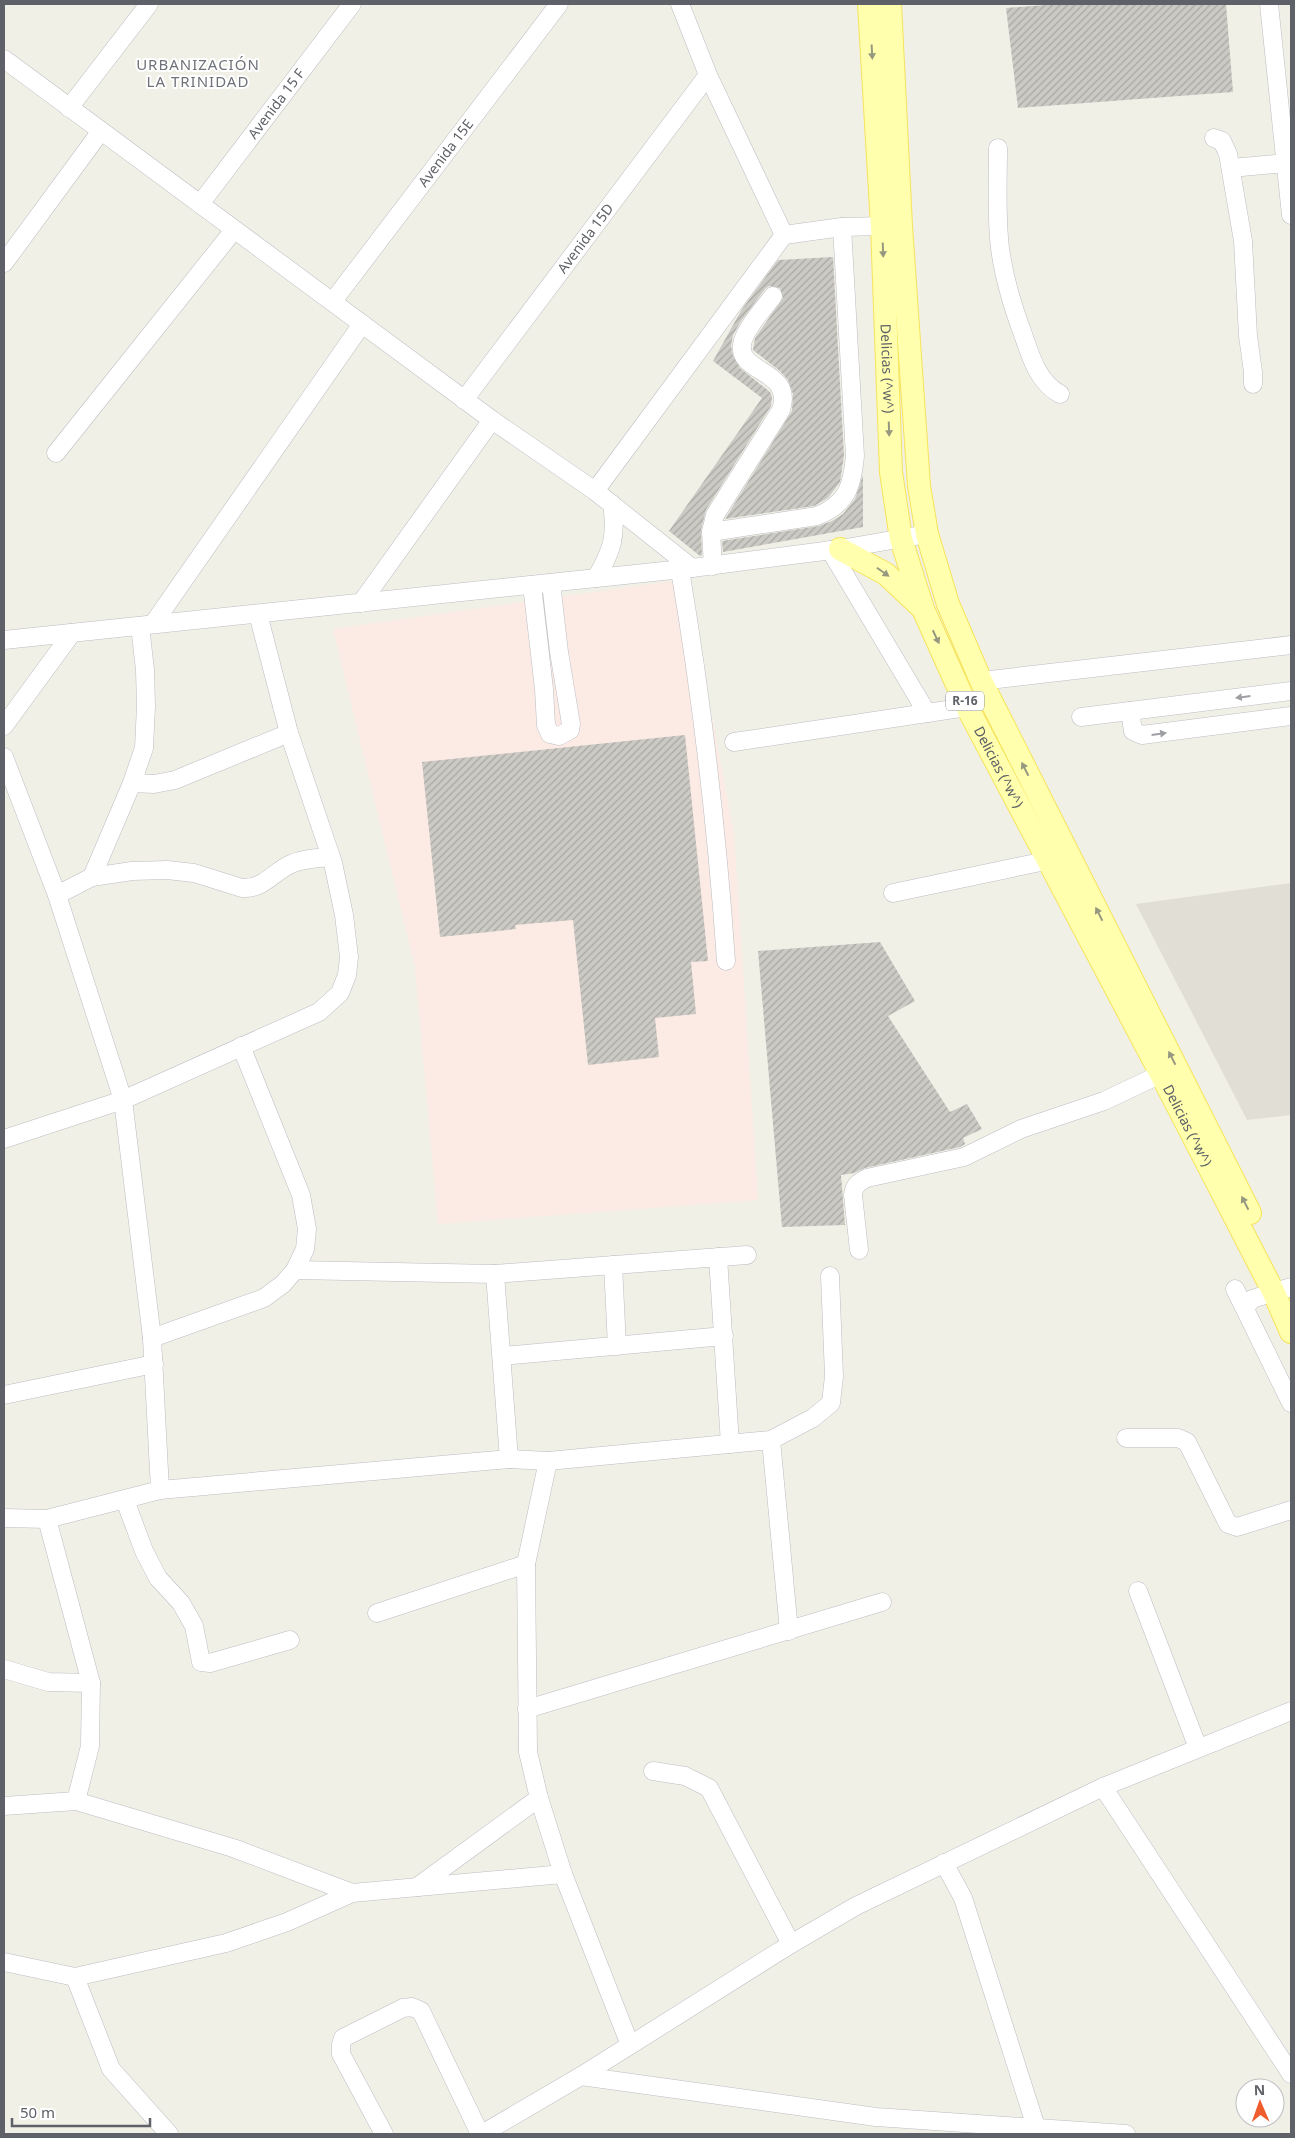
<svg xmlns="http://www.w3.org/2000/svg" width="1295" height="2138" font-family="'Noto Sans',sans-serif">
  <defs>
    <pattern id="building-hatch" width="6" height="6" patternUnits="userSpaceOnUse" patternTransform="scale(1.25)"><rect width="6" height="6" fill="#cccac4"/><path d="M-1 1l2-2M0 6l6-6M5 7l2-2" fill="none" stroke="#a9a7a3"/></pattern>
  </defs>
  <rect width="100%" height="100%" fill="#f1f0e7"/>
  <path fill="#e1dfd5" d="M1291 883V1115L1247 1120 1136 904Z"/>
  <path fill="#fceae4" d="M686 579 734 834 758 1200 438 1224 415 967 333 629Z"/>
  <g fill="url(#building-hatch)">
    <path d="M1060 4H1226L1233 92 1018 108 1006 8Z"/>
    <path d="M833 257 844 456 840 482 828 498 814 506 725 519 792 411 793 394 788 380 780 371 753 350 755 338 783 298 780 288 769 286 765 289 741 321 733 335 731 346 733 356 740 368 770 392 772 397 771 406 706 510 701 530 702 555 700 556 669 531 762 398 713 361 742 309 778 260Z"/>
    <path d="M863 475V527L723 552 722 541 819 526 832 521 843 514 855 499Z"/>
    <path d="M685 735 708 961 691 962 696 1014 655 1018 659 1057 588 1065 573 920 515 925 516 929 440 937 422 762Z"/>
    <path d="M880 942 915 1001 888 1016 950 1112 967 1104 982 1129 963 1138 965 1144 960 1147 865 1168 854 1173 841 1175 845 1225 782 1227 758 951Z"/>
  </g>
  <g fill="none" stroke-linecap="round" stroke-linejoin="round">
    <defs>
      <g id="minor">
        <path d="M680 4 708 75 784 235"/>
        <path d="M1269 4 1291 215"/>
        <path d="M4 59 492 420 595 491 692 568"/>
        <path d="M69 108 149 4"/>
        <path d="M1214 138 1222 141 1228 154 1243 241 1248 336 1253 372V384"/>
        <path d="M998 148C998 181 996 215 1000 248 1004 279 1013 308 1024 337 1031 358 1039 383 1060 394"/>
        <path d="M1231 168 1286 163"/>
        <path id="s1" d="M200 204 352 4"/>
        <path d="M4 263 101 131"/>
        <path id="s2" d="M333 301 559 4"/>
        <path id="s3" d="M464 400 708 75"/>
        <path d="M56 453 234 230"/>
        <path d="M595 491 784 235 842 227 882 226"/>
        <path d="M711 532 817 516C847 504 852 487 855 456L842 227"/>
        <path d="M830 550 927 713"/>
        <path d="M713 566 711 532 715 515 781 410C794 369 738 374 742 345 743 331 764 308 773 296"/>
        <path d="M680 570C702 700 717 829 726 961"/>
        <path d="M596 578C612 551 617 536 612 504"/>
        <path d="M532 585 544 689 546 725 550 734 559 736 570 730 571 724 559 652 551 583"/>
        <path d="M361 603 492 420"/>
        <path d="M153 624 362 324"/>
        <path d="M4 640 692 568 840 549 927 534"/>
        <path d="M981 681 1291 645"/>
        <path d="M1291 691 1130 711 1133 731 1142 735 1291 716"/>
        <path d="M1081 717 1130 711"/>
        <path d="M4 726 72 633"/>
        <path d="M734 742 967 707"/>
        <path d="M4 757 57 895 123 1100 152 1338 160 1490"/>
        <path d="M132 783 154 784 175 780 289 733"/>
        <path d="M92 877 132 783 144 748 146 706 145 670 140 626"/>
        <path d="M893 893 1050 860"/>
        <path d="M57 895 92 877 132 871 167 870 194 873 242 888C264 889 273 872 291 864 304 858 318 858 331 857"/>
        <path d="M4 1139 123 1100 319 1012 340 993 347 975 349 957 344 915 333 863 289 733 258 614"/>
        <path d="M859 1250 853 1195C854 1185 859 1182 867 1178L964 1157 1021 1129 1104 1101 1161 1074"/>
        <path d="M718 1257 730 1444"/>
        <path d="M613 1265 617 1346"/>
        <path d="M295 1270 495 1274 747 1255"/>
        <path d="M495 1274 509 1459"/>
        <path d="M1235 1289 1291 1403"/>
        <path d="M1245 1308 1252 1299 1291 1287"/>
        <path d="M152 1338 264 1298 283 1284 295 1270 305 1249 307 1229 301 1195 241 1046"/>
        <path d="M502 1356 724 1336"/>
        <path d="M4 1395 154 1364"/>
        <path d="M1126 1438H1178L1187 1442 1228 1524 1237 1527 1291 1510"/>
        <path d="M771 1440 789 1631"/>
        <path d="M548 1461 526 1564 528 1752 539 1798 563 1874 630 2045"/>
        <path d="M125 1500 144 1551 158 1578 181 1603 194 1626 201 1662 210 1663 290 1640"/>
        <path d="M4 1518 47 1519 160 1490 509 1459 548 1461 771 1440 813 1418 831 1403 834 1376 830 1276"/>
        <path d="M47 1519 91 1683 90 1746 76 1801"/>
        <path d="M1138 1591 1198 1748"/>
        <path d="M377 1613 526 1564"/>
        <path d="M4 1669 48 1682 91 1683"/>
        <path d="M527 1709 882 1602"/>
        <path d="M653 1771 685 1776 709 1788 791 1944"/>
        <path d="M1103 1787 1291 2074"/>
        <path d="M4 1806 76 1801 233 1848 352 1893 563 1874"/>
        <path d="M944 1863 963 1898 1036 2127"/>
        <path d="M417 1887 539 1798"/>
        <path d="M4 1962 75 1977 226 1943 287 1922 352 1893"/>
        <path d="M75 1977 111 2069 169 2134"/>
        <path d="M581 2076 876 2117 1126 2134"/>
        <path d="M384 2134 341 2054V2045L343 2038 403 2008 412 2007 421 2011 480 2134"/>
        <path d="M482 2134 581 2076 791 1944 856 1906 1103 1787 1291 1711"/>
      </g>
      <g id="major">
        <path id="s4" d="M869 4 882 226 891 472 901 539 923 609 967 707 1161 1074 1274 1293 1291 1332"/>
        <path d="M890 4 901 226 919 486 927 534 948 604 981 681 1250 1213"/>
        <path d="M840 549 886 574 920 606"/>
      </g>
    </defs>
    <use href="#minor" stroke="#bbbdc2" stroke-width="19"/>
    <use href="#major" stroke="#f6e35a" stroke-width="24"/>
    <use href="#minor" stroke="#fff" stroke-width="18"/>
    <use href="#major" stroke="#ffffad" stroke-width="22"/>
  </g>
  <defs><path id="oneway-solid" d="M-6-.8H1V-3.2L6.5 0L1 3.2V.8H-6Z" transform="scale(1.25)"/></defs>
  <g fill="#969880">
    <use href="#oneway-solid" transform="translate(872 52) rotate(87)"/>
    <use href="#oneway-solid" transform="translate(883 250) rotate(88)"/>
    <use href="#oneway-solid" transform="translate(889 429) rotate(88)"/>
    <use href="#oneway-solid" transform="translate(883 572) rotate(35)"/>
    <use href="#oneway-solid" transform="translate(936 637) rotate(65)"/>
    <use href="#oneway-solid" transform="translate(1025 769) rotate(-117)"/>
    <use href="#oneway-solid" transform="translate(1099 914) rotate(-117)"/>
    <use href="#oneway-solid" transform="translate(1172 1058) rotate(-117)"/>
    <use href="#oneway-solid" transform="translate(1245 1203) rotate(-117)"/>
  </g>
  <g fill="#9ea0a4">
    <use href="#oneway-solid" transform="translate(1243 697) rotate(173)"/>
    <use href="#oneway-solid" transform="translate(1159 734) rotate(-8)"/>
  </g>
  <g text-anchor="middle" stroke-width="4" stroke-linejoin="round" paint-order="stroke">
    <rect fill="#fff" stroke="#8e9095" stroke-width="1" x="946" y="691.5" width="38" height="19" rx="4"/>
    <g font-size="12" font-weight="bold" fill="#5e6167">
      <text x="965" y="705">R-16</text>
    </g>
    <g font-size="14" fill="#5e6167" stroke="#fff">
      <text dy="5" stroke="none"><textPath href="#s1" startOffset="126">Avenida 15 F</textPath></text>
      <text dy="5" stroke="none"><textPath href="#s2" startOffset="186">Avenida 15E</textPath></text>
      <text dy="5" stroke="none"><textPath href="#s3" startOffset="202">Avenida 15D</textPath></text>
      <text dy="5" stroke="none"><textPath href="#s4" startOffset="365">Delicias (^w^)</textPath></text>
      <text dy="5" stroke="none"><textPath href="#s4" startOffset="785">Delicias (^w^)</textPath></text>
      <text dy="5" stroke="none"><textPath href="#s4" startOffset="1190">Delicias (^w^)</textPath></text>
    </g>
    <g font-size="15" letter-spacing="1" fill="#6f7279" stroke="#fff">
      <text x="198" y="70">URBANIZACIÓN<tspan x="198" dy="17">LA TRINIDAD</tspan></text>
    </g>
  </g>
  <rect width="1295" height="2138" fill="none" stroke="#5e6167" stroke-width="10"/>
  <g transform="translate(1260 2103) rotate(358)"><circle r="24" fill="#ffffff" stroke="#bfc0c2"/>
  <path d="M0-4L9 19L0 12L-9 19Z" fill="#ef5c2e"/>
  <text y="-8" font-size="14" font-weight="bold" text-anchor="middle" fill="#5e6167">N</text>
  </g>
  <path d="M12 2118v8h138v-8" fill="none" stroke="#5e6167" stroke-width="2.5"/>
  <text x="20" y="2118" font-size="15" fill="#5e6167" stroke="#ffffff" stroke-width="4" paint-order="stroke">50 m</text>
</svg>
